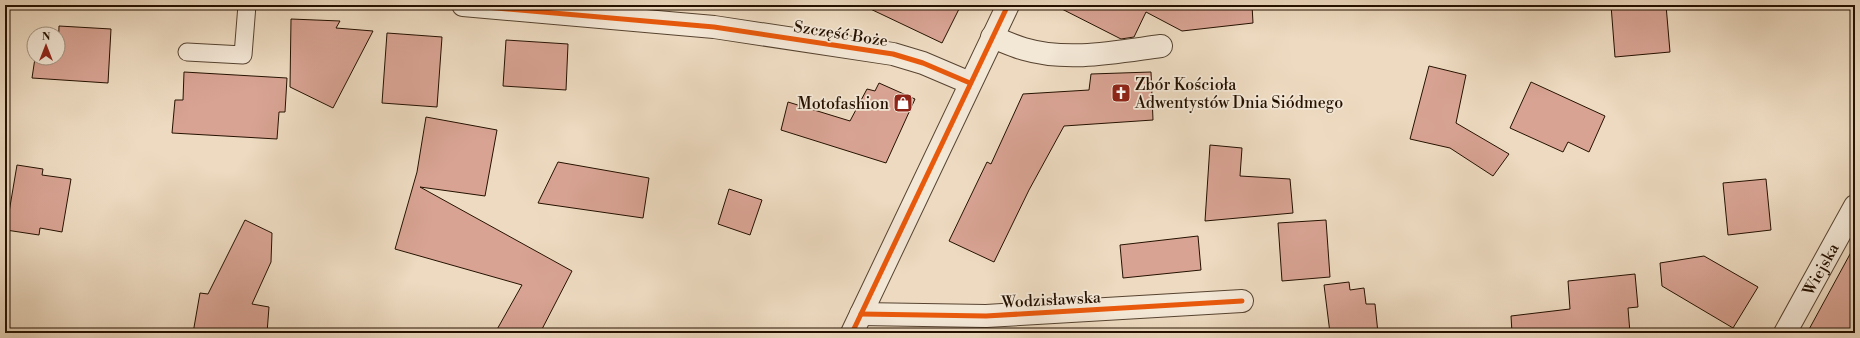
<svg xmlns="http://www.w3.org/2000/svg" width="1860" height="338" font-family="'Libre Bodoni',serif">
  <rect width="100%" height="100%" fill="#eddac0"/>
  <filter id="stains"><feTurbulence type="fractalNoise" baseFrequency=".005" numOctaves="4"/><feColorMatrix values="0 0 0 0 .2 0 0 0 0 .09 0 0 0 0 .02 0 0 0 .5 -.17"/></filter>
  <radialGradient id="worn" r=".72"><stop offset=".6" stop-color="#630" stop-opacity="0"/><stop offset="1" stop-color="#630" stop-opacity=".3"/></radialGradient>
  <g fill="#d8a393" stroke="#251100">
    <path d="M862 5H961L942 43Z"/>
    <path d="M1054 5H1252L1253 23 1182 31 1146 12 1134 37 1121 39Z"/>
    <path d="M1611 5H1666L1670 52 1615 57Z"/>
    <path d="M291 19 340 21 336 28 373 31 333 108 290 87Z"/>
    <path d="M59 26 111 29 108 83 32 78 35 58H58Z"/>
    <path d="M387 33 442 37 437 107 382 103Z"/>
    <path d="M506 40 568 44 566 90 503 86Z"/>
    <path d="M1429 66 1466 75 1456 123 1509 154 1493 176 1450 148 1410 139Z"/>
    <path d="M184 72 287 78 285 112H279L277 139 172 133 175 100H183Z"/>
    <path d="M1151 72 1153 120 1064 126 1029 190 994 262 949 241 987 162 991 164 1023 94 1089 90 1091 74Z"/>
    <path d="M1531 82 1605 116 1589 152 1568 142 1563 152 1510 128Z"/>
    <path d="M879 83 915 99 886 163 781 130 788 102 850 121 867 89 875 91Z"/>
    <path d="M426 117 497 130 485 196 420 187 572 271 540 333H495L522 285 395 249 417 172Z"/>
    <path d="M1210 145 1242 148 1240 176 1290 179 1293 213 1205 221Z"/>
    <path d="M558 162 649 178 643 218 538 203Z"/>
    <path d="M17 165 43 169 42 175 71 179 62 232 40 228 39 235 6 230Z"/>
    <path d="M1766 179 1771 230 1728 235 1723 183Z"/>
    <path d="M729 189 762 200 750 235 718 224Z"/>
    <path d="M245 220 272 233 271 262 252 304 269 307 267 333H193L200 293 208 294Z"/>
    <path d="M1326 220 1330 277 1282 281 1278 223Z"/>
    <path d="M1198 236 1201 270 1123 278 1120 245Z"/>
    <path d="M1855 245V333H1807Z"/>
    <path d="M1704 256 1758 287 1733 328 1662 286 1660 263Z"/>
    <path d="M1635 274 1638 307 1628 308 1630 333H1512L1511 316 1570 309 1568 281Z"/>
    <path d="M1349 282 1350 290 1364 288 1366 304H1375L1378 333H1330L1324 285Z"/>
  </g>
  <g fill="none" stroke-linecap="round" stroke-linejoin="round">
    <defs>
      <path id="service" d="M187 52 243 55 247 5"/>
      <g id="minor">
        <path d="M463 5 714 27 893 54 923 63 970 83"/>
        <path d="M992 37C1003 41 1013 46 1024 49 1068 62 1116 52 1161 46"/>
        <path d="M861 314 986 316 1242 301"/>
        <path id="s1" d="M1785 333 1855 206"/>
      </g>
      <path id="tertiary" d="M852 333 1008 5"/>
    </defs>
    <use href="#service" stroke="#574330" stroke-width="19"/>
    <use href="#minor" stroke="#574330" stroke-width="24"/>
    <use href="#tertiary" stroke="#574330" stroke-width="24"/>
    <use href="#service" stroke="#f3e7d6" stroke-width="17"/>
    <use href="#minor" stroke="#f3e7d6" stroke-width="22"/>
    <use href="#tertiary" stroke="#f3e7d6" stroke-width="22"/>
    <defs>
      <g id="cycleway">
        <path d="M463 5 714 27 893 54 923 63 970 83"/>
        <path d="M861 314 986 316 1242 301"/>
        <path d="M852 333 1008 5"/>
      </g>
    </defs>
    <use href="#cycleway" stroke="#f3e7d6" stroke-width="8"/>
    <use href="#cycleway" stroke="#e8590c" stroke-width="5"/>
  </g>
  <defs>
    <symbol id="church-square" viewBox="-11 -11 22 22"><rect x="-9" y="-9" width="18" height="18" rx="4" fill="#8f2418" stroke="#f3e7d6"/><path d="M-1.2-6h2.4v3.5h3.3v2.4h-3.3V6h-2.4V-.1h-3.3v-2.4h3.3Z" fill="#fff"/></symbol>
    <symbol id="shop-square" viewBox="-11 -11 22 22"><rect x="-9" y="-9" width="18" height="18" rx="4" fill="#8f2418" stroke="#f3e7d6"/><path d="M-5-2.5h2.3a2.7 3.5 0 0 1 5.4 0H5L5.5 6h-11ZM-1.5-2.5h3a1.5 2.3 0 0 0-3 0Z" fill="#fff"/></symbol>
  </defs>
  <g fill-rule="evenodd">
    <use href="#church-square" x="1110" y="82" width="22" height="22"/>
    <use href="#shop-square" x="892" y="92" width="22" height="22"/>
  </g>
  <g text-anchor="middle" stroke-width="3.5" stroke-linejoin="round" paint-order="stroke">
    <g font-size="16" fill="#251100" stroke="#f3e7d6">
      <text transform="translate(841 33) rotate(9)" y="6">Szczęść Boże</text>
      <text dy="6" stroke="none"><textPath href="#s1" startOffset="73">Wiejska</textPath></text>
      <text transform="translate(1051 299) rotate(-3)" y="6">Wodzisławska</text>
    </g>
    <g font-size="16" fill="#251100" stroke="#f3e7d6" text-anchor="start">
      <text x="1135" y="90">Zbór Kościoła<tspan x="1135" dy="18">Adwentystów Dnia Siódmego</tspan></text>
      <text x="889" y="109" text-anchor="end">Motofashion</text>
    </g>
  </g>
  <rect width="1860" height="338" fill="none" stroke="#eddac0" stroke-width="20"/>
  <rect x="6" y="6" width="1848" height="326" fill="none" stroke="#251100" stroke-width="2"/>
  <rect x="10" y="10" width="1840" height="318" fill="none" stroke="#251100"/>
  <g transform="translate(46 46)"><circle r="19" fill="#f3e7d6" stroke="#a19180"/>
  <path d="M0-3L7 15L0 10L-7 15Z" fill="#8f2418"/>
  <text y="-6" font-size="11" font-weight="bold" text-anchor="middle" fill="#251100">N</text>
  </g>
  <rect width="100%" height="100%" filter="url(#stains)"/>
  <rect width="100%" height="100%" fill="url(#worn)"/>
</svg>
